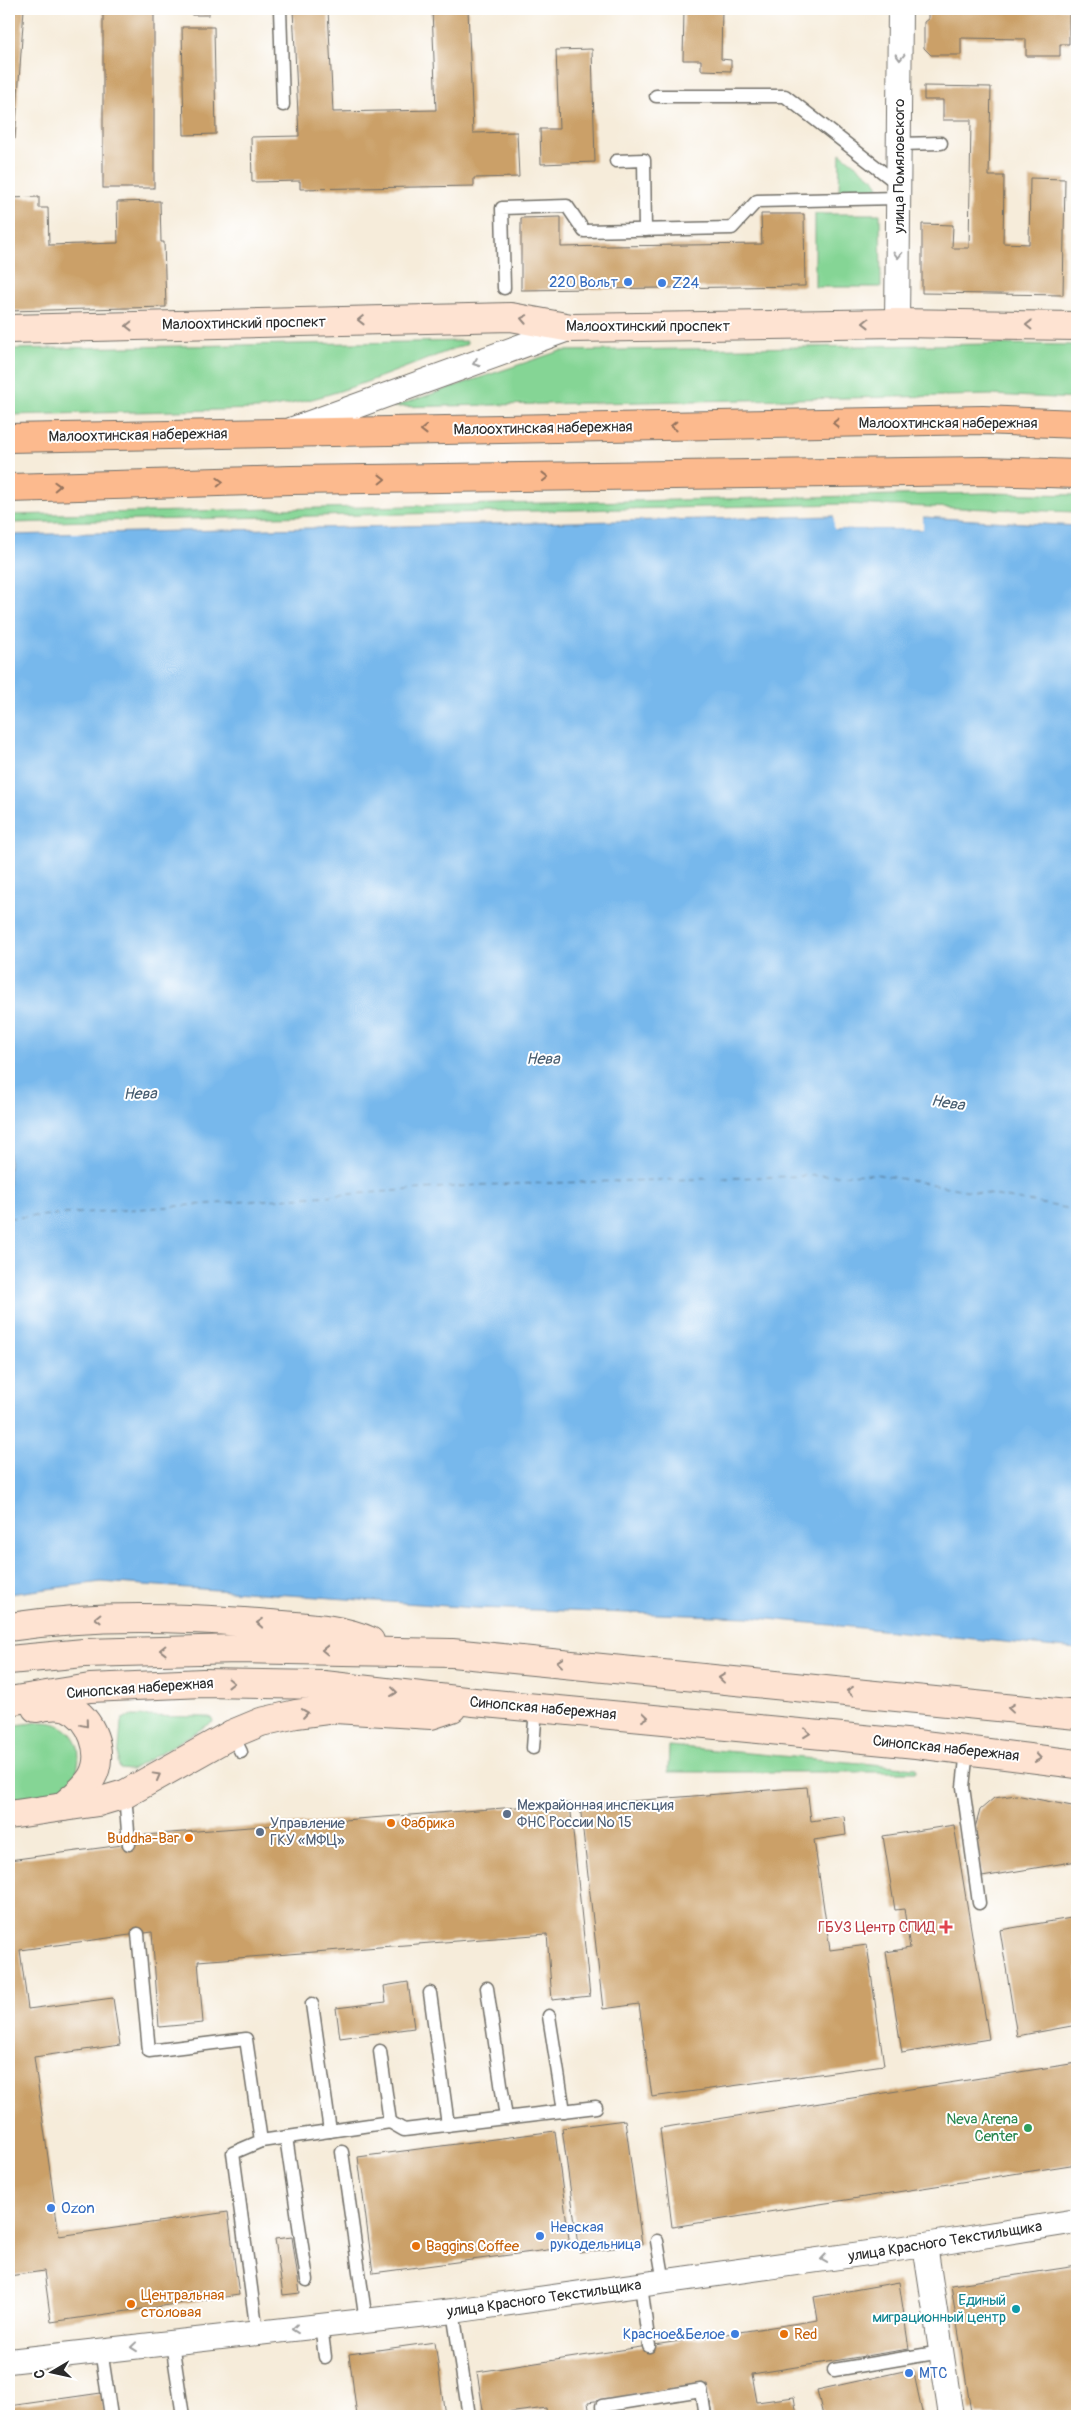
<svg xmlns="http://www.w3.org/2000/svg" width="1086" height="2425" font-family="Pangolin,sans-serif">
  <rect width="100%" height="100%" fill="#fff"/>
  <filter id="ink" filterUnits="userSpaceOnUse"><feTurbulence type="fractalNoise" baseFrequency=".02" numOctaves="2"/><feDisplacementMap in="SourceGraphic" scale="10" xChannelSelector="R" yChannelSelector="G"/><feConvolveMatrix kernelMatrix="1 2 1 2 8 2 1 2 1" color-interpolation-filters="sRGB"/></filter>
  <filter id="wash" filterUnits="userSpaceOnUse"><feTurbulence type="fractalNoise" baseFrequency=".0096" numOctaves="4" result="noise"/><feDisplacementMap in="SourceGraphic" scale="20" xChannelSelector="R" yChannelSelector="G"/><feGaussianBlur stdDeviation="1.12" result="paint"/><feColorMatrix in="noise" values="0 0 0 0 0 0 0 0 0 0 0 0 0 0 0 0 0 1.4 0 .05"/><feComposite in="paint" operator="in"/></filter>
  <g filter="url(#wash)">
    <rect width="100%" height="100%" fill="#f6ecda"/>
    <g fill="#85d595" stroke="#588060">
      <path d="M840 153 875 180 881 191 839 192Z"/>
      <path d="M815 214H880L881 287H815Z"/>
      <path d="M467 341V344C401 368 328 402 258 409L9 415V349Z"/>
      <path d="M990 344 1077 345V399L992 395 393 407 560 351Z"/>
      <path d="M987 493 1077 495V512L843 504 9 523V515Z"/>
      <path d="M132 1716 209 1717 212 1718 213 1722 131 1770 120 1769 118 1763 121 1723 122 1719Z"/>
      <path d="M39 1722C65 1721 83 1738 78 1765 77 1773 74 1780 68 1785 51 1799 29 1799 9 1802V1726Z"/>
      <path d="M669 1746 916 1768V1772H668Z"/>
    </g>
    <path fill="#77b8ec" stroke="#51728c" d="M834 516 835 529H922L923 517 1077 526V1649L748 1617 476 1608 101 1582 9 1594V535Z"/>
    <path fill="#f6ecda" d="M834 516H837V527H920V517H923V529H834Z"/>
    <g fill="none" stroke-linecap="round" stroke-linejoin="round">
      <path stroke="#465c6f" stroke-width="1" stroke-dasharray="6 5" stroke-linecap="butt" d="M9 1218 480 1185 875 1174 1077 1210"/>
    </g>
    <g id="blocks">
      <g fill="#cba067">
        <path d="M9 9H24L15 139 9 138Z"/>
        <rect x="103" y="9" width="51" height="179"/>
        <rect x="192" y="9" width="17" height="6"/>
        <path d="M293 9H328L333 112 436 110 432 9H468L473 133 517 132 519 177 474 178V186L300 189V181L252 182 251 137 299 136Z"/>
        <path d="M684 9H722L721 59 731 60V71L701 70V60H683Z"/>
        <path d="M928 9H1069V44H1060V56H1026V39L961 38V55H931L924 48V22L928 19Z"/>
        <path d="M182 27H214L216 134 184 135Z"/>
        <path d="M592 49 595 162 541 164 540 129H559L556 50Z"/>
        <path d="M924 86 991 87 989 176H1004L1003 243 1029 244 1030 178 1065 179 1063 295 922 293V224L953 225 952 248H969L971 120H943V100H924Z"/>
        <path d="M39 197V208H48L49 245 118 243 117 202 160 201 161 242H164L166 307 9 311V198Z"/>
        <path d="M761 214H804L805 286 521 290V218L561 217V247L609 246 762 244Z"/>
        <path d="M807 1787 811 1821 844 1816 846 1835 814 1840 830 1950 867 1945 884 2065 652 2097 639 2004 603 2009 580 1805Z"/>
        <path d="M1016 1795 1077 1807V1861L982 1877 975 1828 980 1810 994 1798Z"/>
        <path d="M570 1803 590 1996 552 2000 547 1934 198 1961 203 2023 159 2027 152 1932 20 1950 28 2009 113 1998 120 2045 34 2057 59 2236 228 2212 239 2295 51 2322 44 2271 9 2276V1860L145 1842 144 1835Z"/>
        <path d="M954 1825 989 2039 902 2053 886 1952 910 1948 904 1909 895 1910 883 1836Z"/>
        <path d="M1077 1917V2025L1017 2036 1000 1930Z"/>
        <path d="M408 1982 414 2028 340 2038 336 2008 386 2002 384 1986Z"/>
        <path d="M1077 2063V2164L672 2227 660 2128Z"/>
        <path d="M625 2120 642 2244 579 2253 562 2128Z"/>
        <path d="M555 2131 570 2247 373 2273 358 2157Z"/>
        <path d="M292 2237 300 2293 283 2295 275 2239Z"/>
        <path d="M1077 2266V2416H978L976 2411 971 2412 951 2285Z"/>
        <path d="M899 2282 909 2349 752 2374 757 2402 794 2397 797 2416H712L707 2384 588 2402 590 2416H547L546 2408 484 2416 477 2372 818 2320 814 2297Z"/>
        <path d="M435 2342 445 2416H357L349 2354Z"/>
        <path d="M913 2369 923 2416H823L817 2390Z"/>
        <path d="M101 2393 105 2416H9V2406Z"/>
      </g>
    </g>
  </g>
  <g filter="url(#ink)">
    <use href="#blocks" fill-opacity="0" stroke="#726f68" stroke-width="1"/>
    <g fill="none" stroke-linecap="round" stroke-linejoin="round">
      <defs>
        <g id="lane">
          <path d="M280 9 283 105"/>
          <path d="M656 96H785L898 184"/>
          <path d="M899 144 941 143"/>
          <path d="M616 161 644 160 645 230"/>
          <path d="M504 288 502 208 567 206 584 231 732 228 757 201 898 198"/>
          <path d="M232 1734 241 1752"/>
          <path d="M533 1748 536 1708"/>
          <path d="M967 1750 963 1787 979 1903"/>
          <path d="M125 1794 129 1844"/>
          <path d="M138 1934 149 2051 246 2039 261 2141 233 2153 257 2333"/>
          <path d="M487 1988 506 2118"/>
          <path d="M430 1993 448 2125"/>
          <path d="M312 2004 330 2131"/>
          <path d="M549 2016 564 2111"/>
          <path d="M380 2051 390 2122"/>
          <path d="M286 2137 307 2280"/>
          <path d="M261 2141 390 2122 404 2130 596 2107"/>
          <path d="M342 2152 366 2321"/>
          <path d="M657 2241 664 2282"/>
          <path d="M641 2285 649 2346"/>
          <path d="M453 2311 469 2416"/>
          <path d="M321 2326 325 2357"/>
          <path d="M172 2343 183 2416"/>
          <path d="M101 2350 111 2416"/>
          <path d="M834 2370 941 2352"/>
          <path d="M603 2416 602 2406 701 2390 705 2416"/>
        </g>
        <g id="street">
          <path d="M897 323 900 9"/>
          <path d="M293 429 571 328"/>
          <path d="M925 2245 951 2416"/>
          <path d="M9 2361 453 2311 925 2245 1077 2221"/>
        </g>
        <g id="secondary">
          <path d="M9 329 511 317 571 328 897 323 1077 326"/>
          <path d="M9 1627C96 1614 183 1617 270 1624 303 1627 340 1627 370 1641"/>
          <path d="M9 1660 84 1653 238 1649 452 1653 1077 1715"/>
          <path d="M9 1701 90 1688 203 1683 324 1685 474 1702 916 1744 1077 1764"/>
          <path d="M36 1708C45 1706 57 1704 67 1707 92 1717 105 1754 92 1777 85 1789 72 1798 62 1807"/>
          <path d="M9 1815 98 1802 125 1794 232 1734 261 1722 296 1714 335 1709 431 1715 452 1708"/>
        </g>
        <g id="primary">
          <path d="M9 438 983 420 1077 424"/>
          <path d="M9 488 291 480 985 471 1077 474"/>
        </g>
      </defs>
      <use href="#lane" stroke="#726f68" stroke-width="15"/>
      <use href="#street" stroke="#726f68" stroke-width="26"/>
      <use href="#secondary" stroke="#726f68" stroke-width="30"/>
      <use href="#primary" stroke="#726f68" stroke-width="30"/>
      <use href="#lane" stroke="#fff" stroke-width="12"/>
      <use href="#street" stroke="#fff" stroke-width="24"/>
      <use href="#secondary" stroke="#fee3d2" stroke-width="28"/>
      <use href="#primary" stroke="#fcba8e" stroke-width="28"/>
    </g>
    <defs><path id="oneway-chevron" d="M-2-3.5L2.5 0L-2 3.5" fill="none" stroke-width="1.6" stroke-linecap="round" stroke-linejoin="round" transform="scale(1.25)"/></defs>
    <g stroke="#a0a0a0">
      <use href="#oneway-chevron" transform="translate(900 57) rotate(91)"/>
      <use href="#oneway-chevron" transform="translate(898 255) rotate(90)"/>
      <use href="#oneway-chevron" transform="translate(476 363) rotate(160)"/>
      <use href="#oneway-chevron" transform="translate(824 2259) rotate(172)"/>
      <use href="#oneway-chevron" transform="translate(295 2329) rotate(174)"/>
      <use href="#oneway-chevron" transform="translate(134 2347) rotate(174)"/>
    </g>
    <g stroke="#94877e">
      <use href="#oneway-chevron" transform="translate(524 319) rotate(-169)"/>
      <use href="#oneway-chevron" transform="translate(361 320) rotate(179)"/>
      <use href="#oneway-chevron" transform="translate(866 323) rotate(179)"/>
      <use href="#oneway-chevron" transform="translate(1029 325) rotate(-179)"/>
      <use href="#oneway-chevron" transform="translate(129 326) rotate(179)"/>
      <use href="#oneway-chevron" transform="translate(98 1618) rotate(179)"/>
      <use href="#oneway-chevron" transform="translate(260 1623) rotate(-175)"/>
      <use href="#oneway-chevron" transform="translate(163 1650) rotate(179)"/>
      <use href="#oneway-chevron" transform="translate(325 1650) rotate(-179)"/>
      <use href="#oneway-chevron" transform="translate(560 1662) rotate(-174)"/>
      <use href="#oneway-chevron" transform="translate(722 1678) rotate(-174)"/>
      <use href="#oneway-chevron" transform="translate(231 1683) rotate(1)"/>
      <use href="#oneway-chevron" transform="translate(850 1691) rotate(-174)"/>
      <use href="#oneway-chevron" transform="translate(394 1692) rotate(7)"/>
      <use href="#oneway-chevron" transform="translate(1011 1708) rotate(-174)"/>
      <use href="#oneway-chevron" transform="translate(305 1713) rotate(-8)"/>
      <use href="#oneway-chevron" transform="translate(645 1717) rotate(6)"/>
      <use href="#oneway-chevron" transform="translate(85 1724) rotate(50)"/>
      <use href="#oneway-chevron" transform="translate(807 1733) rotate(6)"/>
      <use href="#oneway-chevron" transform="translate(1038 1758) rotate(8)"/>
      <use href="#oneway-chevron" transform="translate(157 1776) rotate(-29)"/>
    </g>
    <g stroke="#94725c">
      <use href="#oneway-chevron" transform="translate(836 423) rotate(179)"/>
      <use href="#oneway-chevron" transform="translate(674 426) rotate(179)"/>
      <use href="#oneway-chevron" transform="translate(424 430) rotate(179)"/>
      <use href="#oneway-chevron" transform="translate(545 477) rotate(-1)"/>
      <use href="#oneway-chevron" transform="translate(382 479) rotate(-1)"/>
      <use href="#oneway-chevron" transform="translate(220 482) rotate(-2)"/>
      <use href="#oneway-chevron" transform="translate(57 486) rotate(-2)"/>
    </g>
  </g>
  <g fill="#3f7fe0" stroke="#fff" stroke-width="2">
    <circle cx="628" cy="282" r="5"/>
    <circle cx="662" cy="283" r="5"/>
    <circle cx="51" cy="2208" r="5"/>
    <circle cx="540" cy="2236" r="5"/>
    <circle cx="735" cy="2334" r="5"/>
    <circle cx="909" cy="2373" r="5"/>
  </g>
  <g fill="#5c6f8a" stroke="#fff" stroke-width="2">
    <circle cx="507" cy="1814" r="5"/>
    <circle cx="260" cy="1832" r="5"/>
  </g>
  <g fill="#e8710a" stroke="#fff" stroke-width="2">
    <circle cx="391" cy="1823" r="5"/>
    <circle cx="189" cy="1838" r="5"/>
    <circle cx="416" cy="2246" r="5"/>
    <circle cx="131" cy="2304" r="5"/>
    <circle cx="784" cy="2334" r="5"/>
  </g>
  <path fill="#e0444e" stroke="#fff" stroke-width="2" d="M943.5 1919.5h5v5h5v5h-5v5h-5v-5h-5v-5h5z"/>
  <circle fill="#2e9e5b" stroke="#fff" stroke-width="2" cx="1028" cy="2128" r="5"/>
  <circle fill="#0f9aa8" stroke="#fff" stroke-width="2" cx="1016" cy="2309" r="5"/>
  <g text-anchor="middle" stroke-width="4" stroke-linejoin="round" paint-order="stroke">
    <g font-size="15" fill="#2b2b2b" stroke="#fff">
      <text transform="translate(899 166) rotate(-90)" y="5">улица Помяловского</text>
      <text transform="translate(244 323) rotate(-1)" y="5">Малоохтинский проспект</text>
      <text x="648" y="331">Малоохтинский проспект</text>
      <text x="948" y="428">Малоохтинская набережная</text>
      <text transform="translate(543 428) rotate(-1)" y="5">Малоохтинская набережная</text>
      <text transform="translate(138 435) rotate(-1)" y="5">Малоохтинская набережная</text>
      <text transform="translate(140 1688) rotate(-4)" y="5">Синопская набережная</text>
      <text transform="translate(543 1708) rotate(5)" y="5">Синопская набережная</text>
      <text transform="translate(946 1748) rotate(6)" y="5">Синопская набережная</text>
      <text transform="translate(945 2241) rotate(-9)" y="5">улица Красного Текстильщика</text>
      <text transform="translate(544 2298) rotate(-8)" y="5">улица Красного Текстильщика</text>
    </g>
    <g font-size="15" fill="#366cbe" stroke="#fff" text-anchor="start">
      <text x="618" y="287" text-anchor="end">220 Вольт</text>
      <text x="672" y="288">Z24</text>
      <text x="61" y="2213">Ozon</text>
      <text x="550" y="2232">Невская<tspan x="550" dy="17">рукодельница</tspan></text>
      <text x="725" y="2339" text-anchor="end">Красное&amp;Белое</text>
      <text x="919" y="2378">МТС</text>
    </g>
    <g font-size="15" fill="#4e5e75" stroke="#fff" text-anchor="start">
      <text x="517" y="1810">Межрайонная инспекция<tspan x="517" dy="17">ФНС России № 15</tspan></text>
      <text x="270" y="1828">Управление<tspan x="270" dy="17">ГКУ «МФЦ»</tspan></text>
    </g>
    <g font-size="15" fill="#c56008" stroke="#fff" text-anchor="start">
      <text x="401" y="1828">Фабрика</text>
      <text x="179" y="1843" text-anchor="end">Buddha-Bar</text>
      <text x="426" y="2251">Baggins Coffee</text>
      <text x="141" y="2300">Центральная<tspan x="141" dy="17">столовая</tspan></text>
      <text x="794" y="2339">Red</text>
    </g>
    <g font-size="15" fill="#be3a42" stroke="#fff" text-anchor="end">
      <text x="935" y="1932">ГБУЗ Центр СПИД</text>
    </g>
    <g font-size="15" fill="#27864d" stroke="#fff" text-anchor="end">
      <text x="1018" y="2124">Neva Arena<tspan x="1018" dy="17">Center</tspan></text>
    </g>
    <g font-size="15" fill="#0d838f" stroke="#fff" text-anchor="end">
      <text x="1006" y="2305">Единый<tspan x="1006" dy="17">миграционный центр</tspan></text>
    </g>
    <g font-size="16" font-style="italic" fill="#465c6f" stroke="#fff">
      <text x="543" y="1064">Нева</text>
      <text transform="translate(140 1093) rotate(-1)" y="6">Нева</text>
      <text transform="translate(948 1102) rotate(9)" y="6">Нева</text>
    </g>
  </g>
  <rect width="1086" height="2425" fill="none" stroke="#fff" stroke-width="30"/>
  <g transform="translate(52 2372) rotate(261)" stroke="#ffffff" stroke-width="4" paint-order="stroke">
  <path d="M0-4L9 19L0 12L-9 19Z" fill="#2b2b2b"/>
  <text y="-8" font-size="14" font-weight="bold" text-anchor="middle" fill="#2b2b2b">С</text>
  </g>
</svg>
